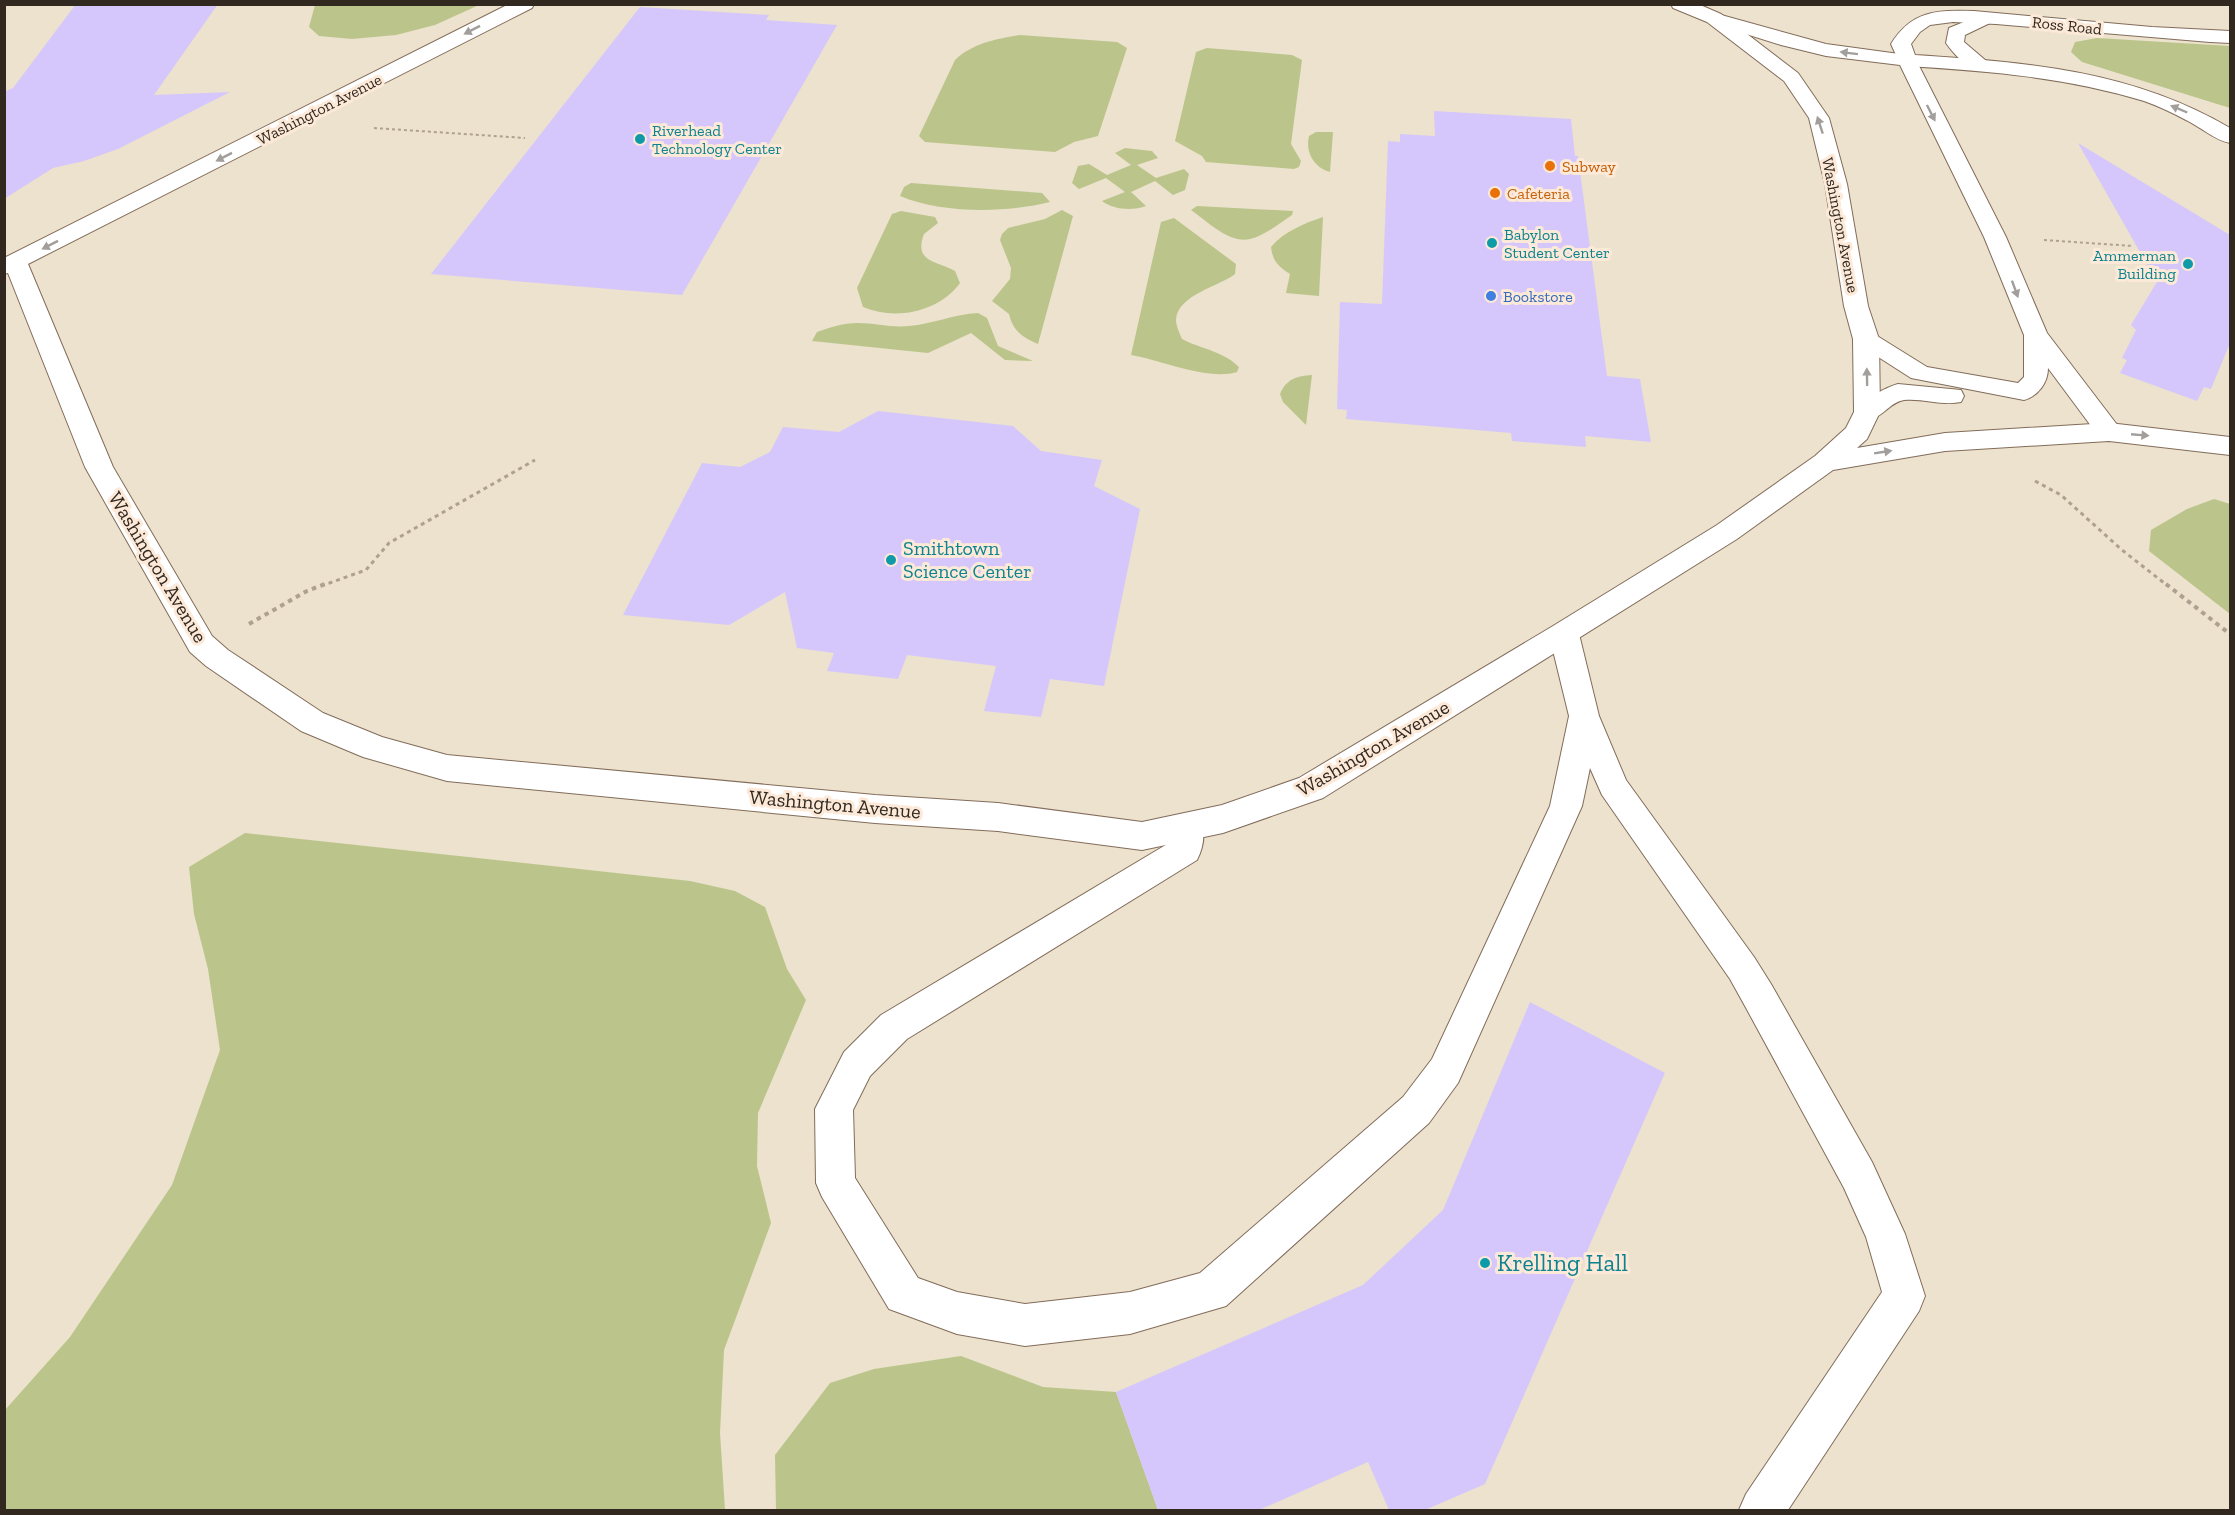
<svg xmlns="http://www.w3.org/2000/svg" width="2235" height="1515" font-family="'Zilla Slab',serif">
  <rect width="100%" height="100%" fill="#fde9d8"/>
  <rect fill="#ece2cd" x="5" y="5" width="2225" height="1505"/>
  <g fill="#bbc58b">
    <path d="M315 5V4L479 5 435 25 396 35 352 39 319 36 309 27Z"/>
    <path d="M1020 35 1117 42 1127 48 1098 136 1074 142 1055 152 925 142 919 136 955 60C973 43 997 39 1020 35Z"/>
    <path d="M2097 38 2230 46V108L2082 62 2071 52 2075 42Z"/>
    <path d="M1207 48 1292 55 1302 60 1291 144 1301 161 1299 167 1294 169 1206 162 1202 156 1175 141 1196 52Z"/>
    <path d="M1316 132H1333L1330 172C1314 168 1305 152 1309 136Z"/>
    <path d="M1125 148 1152 151 1158 158 1137 165 1156 178 1184 169 1189 174 1185 190 1173 195 1155 181 1131 192 1146 206C1133 211 1114 210 1102 201L1125 192 1106 178 1079 189 1072 183 1078 166 1089 164 1107 175 1131 165 1115 153Z"/>
    <path d="M911 183 1042 193 1050 202C1006 213 943 214 900 196L904 187Z"/>
    <path d="M1197 206 1293 211 1292 215C1280 223 1264 236 1250 239 1229 244 1207 221 1191 210Z"/>
    <path d="M1062 210 1073 216 1038 344C1022 337 1013 331 1009 314L992 301 1010 279 1011 268 1000 240 1002 234 1008 228 1045 219Z"/>
    <path d="M901 211 935 217 938 223 924 234C913 263 938 261 955 271L960 283C939 312 895 321 863 307L857 288 892 214Z"/>
    <path d="M1323 217 1319 296 1286 293 1290 274C1278 266 1273 262 1271 247 1283 232 1305 223 1323 217Z"/>
    <path d="M1174 218 1236 264 1235 274C1220 286 1177 295 1176 320 1176 326 1180 334 1182 339 1201 349 1223 351 1239 367L1237 372C1208 381 1161 360 1131 355L1161 222Z"/>
    <path d="M978 313 987 318 998 346 1033 361 1005 360 971 333 928 353 812 341 817 332C831 327 843 323 858 323 875 323 891 328 909 326 933 324 954 314 978 313Z"/>
    <path d="M1312 375 1306 425 1283 402 1280 394C1286 379 1297 376 1312 375Z"/>
    <path d="M2214 499 2230 504V614L2149 551 2151 530 2187 509Z"/>
    <path d="M245 833 690 881 735 891 765 907 787 969 806 1000 758 1113 757 1166 771 1223 724 1350 720 1433 725 1510H5V1410L70 1337 172 1185 220 1050 208 969 194 914 189 867Z"/>
    <path d="M961 1356 1043 1387 1116 1392 1158 1510H776L775 1455 830 1383 874 1369Z"/>
  </g>
  <g fill="#d5c7fc">
    <path d="M76 4H218L154 95 230 92 118 149 84 161 53 168 4 199V92L13 88Z"/>
    <path d="M640 7 769 15 766 20 837 25 682 295 431 274Z"/>
    <path d="M1434 111 1571 119 1575 156H1578L1607 376 1640 379 1651 442 1585 436 1586 447 1512 441 1511 433 1346 419 1347 410 1337 409 1340 302 1382 304 1388 141 1400 142V134L1435 136Z"/>
    <path d="M2078 143 2230 235V343L2211 389 2204 387 2197 401 2120 373 2127 360 2122 358 2136 330 2131 325 2157 282Z"/>
    <path d="M878 411 1013 426 1041 451 1102 460 1094 486 1140 509 1104 686 1050 679 1041 717 984 711 996 666 907 655 898 679 827 671 834 653 797 648 785 592 729 625 623 615 702 463 740 467 770 452 783 427 839 432Z"/>
    <path d="M1530 1002 1665 1073 1485 1484 1425 1510H1389L1368 1462 1259 1510H1158L1116 1392 1363 1285 1443 1210Z"/>
  </g>
  <g fill="none" stroke-linecap="round" stroke-linejoin="round">
    <defs>
      <g id="service">
        <path d="M1714 13 1826 44 1914 56 2006 237 2047 333 2118 426 2122 432 2118 438 2109 440 2100 438 2048 368C2048 383 2038 396 2024 400L1911 378 1858 344 1854 339 1858 334 1866 332 1874 334 1927 367 2018 383 2024 377V335L1984 237 1900 65 1826 56 1781 45 1708 22 1705 18 1708 14Z"/>
        <path d="M1986 13 1992 14 1995 18 1992 22 1965 35 1964 42 1991 65 1988 69C1971 73 1955 56 1946 43L1949 28Z"/>
        <path d="M1898 384 1961 390 1964 396 1961 402C1942 406 1923 398 1904 400 1886 403 1882 424 1858 418L1854 412C1863 400 1884 388 1898 384Z"/>
        <path d="M1564 623 1574 626 1579 634 1599 716 1626 780 1754 957 1771 984 1872 1162 1905 1234 1925 1296 1919 1311 1788 1510H1739L1746 1494 1882 1292 1866 1237 1844 1188 1745 1006 1730 979 1602 795 1590 768 1582 806 1458 1083 1429 1123 1226 1306 1130 1334 1025 1346 957 1334 889 1309 822 1197 816 1183 815 1109 844 1052 881 1015 1169 843 1171 827 1175 818 1187 814 1199 818C1206 831 1204 846 1197 860L907 1039 870 1076 853 1110 855 1178 918 1278 957 1292 1025 1304 1130 1292 1200 1273 1403 1097 1432 1059 1550 806 1569 716 1549 634 1554 626Z"/>
      </g>
      <g id="minor">
        <path d="M509 4H534L532 8 28 264 113 467 212 636 228 650 323 713 382 737 447 755 875 795 998 803 1142 822 1222 805 1299 778 1553 626 1717 525 1815 456 1846 428 1854 412 1853 339 1844 306 1825 184 1809 118 1784 81 1707 22 1673 8 1671 4H1698L1721 14 1798 73 1829 118 1847 184 1868 306 1879 339 1880 412 1867 439 1857 448 1945 433 2109 423 2230 437V455L2109 441 1945 451 1833 470 1737 539 1323 798 1223 833 1142 850 998 831 875 823 447 781 363 757 301 731 206 666 190 652 85 467 8 273 4 274V258Z"/>
        <path d="M1974 11 2152 27 2230 31V43L2210 42 1996 24 1953 22 1930 25 1920 32 1911 44 1915 55C2026 62 2132 70 2230 128V143C2214 140 2201 127 2186 120 2173 113 2158 106 2144 101 2066 77 1987 71 1907 66L1900 64 1891 44C1912 10 1937 10 1974 11Z"/>
      </g>
    </defs>
    <use href="#service" stroke="#826c5a" stroke-width="2"/>
    <use href="#minor" stroke="#826c5a" stroke-width="2"/>
    <g stroke="#afa092" stroke-width="2" stroke-dasharray="3 3" stroke-linecap="butt">
      <path d="M374 128 525 138"/>
      <path d="M2044 240 2133 246"/>
    </g>
    <g stroke="#afa092" stroke-width="3" stroke-dasharray="4 4" stroke-linecap="butt">
      <path d="M2035 481 2061 495 2122 550 2168 586"/>
      <path d="M321 586 366 570 389 543 535 460"/>
    </g>
    <g stroke="#afa092" stroke-width="4" stroke-dasharray="4.5 4.5" stroke-linecap="butt">
      <path d="M2166 584 2230 634"/>
      <path d="M249 624 307 591 325 584"/>
    </g>
    <use href="#service" fill="#fff" fill-rule="evenodd"/>
    <use href="#minor" fill="#fff" fill-rule="evenodd"/>
  </g>
  <defs><path id="oneway-solid" d="M-6-.8H1V-3.2L6.5 0L1 3.2V.8H-6Z" transform="scale(1.5)"/></defs>
  <g fill="#a29e9b">
    <use href="#oneway-solid" transform="translate(472 30) rotate(153)"/>
    <use href="#oneway-solid" transform="translate(1849 53) rotate(-173)"/>
    <use href="#oneway-solid" transform="translate(2179 109) rotate(-157)"/>
    <use href="#oneway-solid" transform="translate(1931 113) rotate(63)"/>
    <use href="#oneway-solid" transform="translate(1820 125) rotate(-108)"/>
    <use href="#oneway-solid" transform="translate(224 157) rotate(153)"/>
    <use href="#oneway-solid" transform="translate(50 245) rotate(153)"/>
    <use href="#oneway-solid" transform="translate(2015 289) rotate(70)"/>
    <use href="#oneway-solid" transform="translate(1867 377) rotate(-91)"/>
    <use href="#oneway-solid" transform="translate(2140 435) rotate(5)"/>
    <use href="#oneway-solid" transform="translate(1883 452) rotate(-9)"/>
  </g>
  <g fill="#0f9aa8" stroke="#fde9d8" stroke-width="2">
    <circle cx="640" cy="139" r="6"/>
    <circle cx="1492" cy="243" r="6"/>
    <circle cx="2188" cy="264" r="6"/>
    <circle cx="891" cy="560" r="6"/>
    <circle cx="1485" cy="1263" r="6"/>
  </g>
  <g fill="#e8710a" stroke="#fde9d8" stroke-width="2">
    <circle cx="1550" cy="166" r="6"/>
    <circle cx="1495" cy="193" r="6"/>
  </g>
  <circle fill="#3f7fe0" stroke="#fde9d8" stroke-width="2" cx="1491" cy="296" r="6"/>
  <g text-anchor="middle" stroke-width="6" stroke-linejoin="round" paint-order="stroke">
    <g font-size="16" fill="#312820" stroke="#fde9d8">
      <text transform="translate(2067 25) rotate(6)" y="6">Ross Road</text>
      <text transform="translate(319 109) rotate(-27)" y="6">Washington Avenue</text>
      <text transform="translate(1841 225) rotate(79)" y="6">Washington Avenue</text>
    </g>
    <g font-size="16" fill="#0d838f" stroke="#fde9d8" text-anchor="start">
      <text x="652" y="136">Riverhead<tspan x="652" dy="18">Technology Center</tspan></text>
      <text x="1504" y="240">Babylon<tspan x="1504" dy="18">Student Center</tspan></text>
      <text x="2176" y="261" text-anchor="end">Ammerman<tspan x="2176" dy="18">Building</tspan></text>
    </g>
    <g font-size="16" fill="#c56008" stroke="#fde9d8" text-anchor="start">
      <text x="1562" y="172">Subway</text>
      <text x="1507" y="199">Cafeteria</text>
    </g>
    <g font-size="16" fill="#366cbe" stroke="#fde9d8" text-anchor="start">
      <text x="1503" y="302">Bookstore</text>
    </g>
    <g font-size="20" fill="#0d838f" stroke="#fde9d8" text-anchor="start">
      <text x="903" y="555">Smithtown<tspan x="903" dy="23">Science Center</tspan></text>
    </g>
    <g font-size="20" fill="#312820" stroke="#fde9d8">
      <text transform="translate(158 567) rotate(59)" y="7">Washington Avenue</text>
      <text transform="translate(1373 748) rotate(-30)" y="7">Washington Avenue</text>
      <text transform="translate(835 804) rotate(5)" y="7">Washington Avenue</text>
    </g>
    <g font-size="24" fill="#0d838f" stroke="#fde9d8" text-anchor="start">
      <text x="1497" y="1271">Krelling Hall</text>
    </g>
  </g>
  <rect width="2235" height="1515" fill="none" stroke="#312820" stroke-width="12"/>
</svg>
